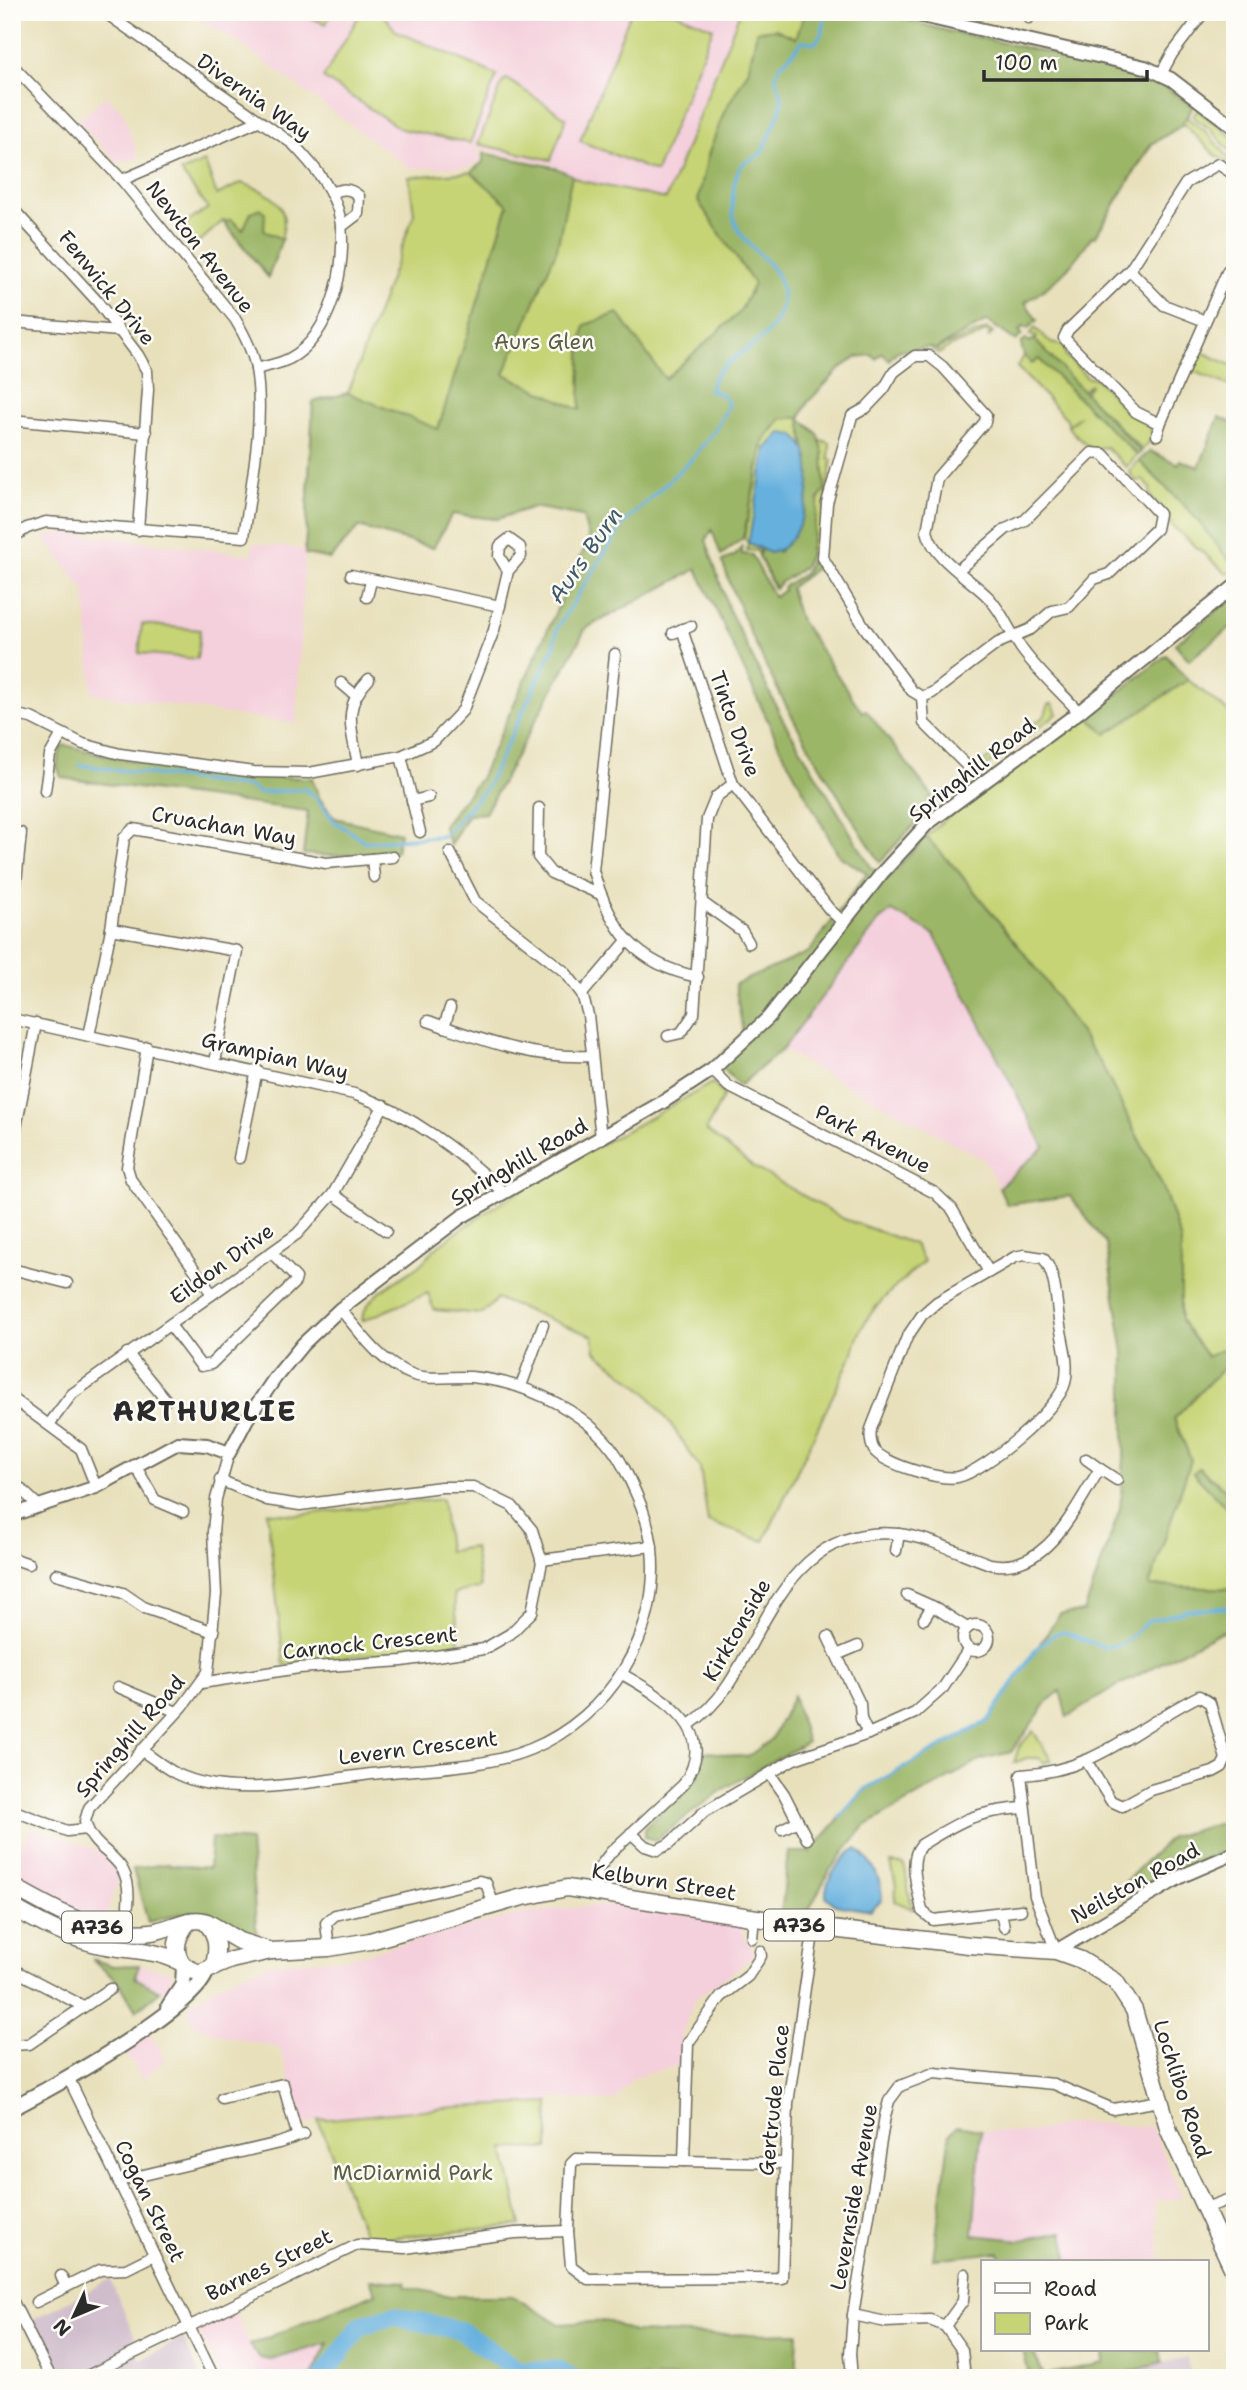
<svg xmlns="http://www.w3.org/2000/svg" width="1247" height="2390" font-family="'Shantell Sans',sans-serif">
  <rect width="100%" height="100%" fill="#fdfcf7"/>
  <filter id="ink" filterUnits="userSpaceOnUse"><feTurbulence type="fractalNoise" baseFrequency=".0143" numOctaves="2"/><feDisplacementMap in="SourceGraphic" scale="14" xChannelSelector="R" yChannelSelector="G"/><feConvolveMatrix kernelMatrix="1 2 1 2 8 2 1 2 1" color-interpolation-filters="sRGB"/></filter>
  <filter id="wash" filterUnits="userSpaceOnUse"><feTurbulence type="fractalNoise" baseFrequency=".00686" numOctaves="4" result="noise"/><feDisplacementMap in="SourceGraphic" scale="28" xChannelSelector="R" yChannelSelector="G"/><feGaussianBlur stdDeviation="1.57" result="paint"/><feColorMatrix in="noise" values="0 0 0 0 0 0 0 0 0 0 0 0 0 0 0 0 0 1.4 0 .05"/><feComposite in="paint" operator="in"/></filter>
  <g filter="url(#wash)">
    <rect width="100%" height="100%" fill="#e8e0bb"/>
    <g fill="#f4cfdc">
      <path d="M193 12H740L666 200 582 181 554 165 475 148 482 160 468 167 410 168 232 38 192 16Z"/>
      <path d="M106 96 123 112 139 159 117 162 78 121Z"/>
      <path d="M65 532 252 555 253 543 305 550 296 724 92 693 85 591 43 536Z"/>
      <path d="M892 911 934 935 1044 1148 999 1187 983 1159 782 1050 879 921Z"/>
      <path d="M32 1827 102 1852 112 1863 120 1876 104 1920 86 1917 12 1877V1865Z"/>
      <path d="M617 1904 709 1919 746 1929 742 1933 756 1955 695 1999 682 2033 680 2065 634 2077 614 2101 550 2098 549 2103 318 2120 304 2125 280 2048 224 2036 196 2025 190 2019 188 2006 223 1982 269 1964 347 1958 528 1912Z"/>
      <path d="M139 1965 171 1972 175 1980 167 1990 160 1991 134 1978Z"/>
      <path d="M148 2031 166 2060 143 2079 126 2054V2048Z"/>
      <path d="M1078 2122 1151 2127 1183 2198 1154 2202 1161 2261 1069 2262 1063 2232 1021 2240 973 2235 981 2130 1026 2133Z"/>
      <path d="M235 2312 250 2345 329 2343 311 2378H221L198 2330Z"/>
    </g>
    <g fill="#d0bdcc">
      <path d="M110 2279 135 2337 140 2361 183 2337 201 2378H58L31 2321Z"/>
      <path d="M1187 2357 1190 2378H1103L1162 2363Z"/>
    </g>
    <g fill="#c6d476" stroke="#788050" stroke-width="2">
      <path d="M295 12H331L326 24Z"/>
      <path d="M631 12H674L713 28 656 172 580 141Z"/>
      <path d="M740 12H878L947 31 1078 59 1157 82 1193 106 1187 118 1206 132 1231 160 1230 163 1215 155 1185 125 1181 126 1152 144 1095 237 1092 236 1068 268 1025 303 985 311 794 366 694 562 697 568 586 628 485 813 468 814 450 845 443 825 480 779 589 539 583 516 533 507 497 519 452 514 433 548 359 527 330 559 305 554 313 402 348 393 414 214 409 177 471 172 483 162V153L553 167 582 181 666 199Z"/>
      <path d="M382 13 396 31 497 75 470 143 401 129 323 78 359 16Z"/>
      <path d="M507 79 566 118 551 160 478 144 503 81Z"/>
      <path d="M1197 110 1235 139V156L1210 129 1193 117Z"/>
      <path d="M205 162 217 195 241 183C302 201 285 229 268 277L223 221 192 248 178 229 208 208 181 172Z"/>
      <path d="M1035 328 1051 343 1064 346 1066 356 1088 378H1095L1123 406 1128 407 1134 417 1149 423 1153 438 1142 450 1085 393 1091 384 1081 392 1035 340 1037 337 1030 335Z"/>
      <path d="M987 329 993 333 988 338 990 334 985 331C969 345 954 340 939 354L936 352 941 347Z"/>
      <path d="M1200 351 1235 367 1230 386 1193 371Z"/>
      <path d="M1024 356 1032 363 1039 359 1137 455 1126 467 1106 447 1090 449 1068 427 1080 416 1068 425 1067 419 1017 367Z"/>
      <path d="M782 418H800L805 449 795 435 748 543 760 550 759 556 774 589 757 551 747 550 748 543 744 538 764 440Z"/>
      <path d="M818 439 830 443 829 459 832 460 818 548 814 554 810 553 823 452Z"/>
      <path d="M1139 461 1190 511 1235 564V572L1226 573 1171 525 1166 513 1150 496V488L1143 480 1134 481 1129 471Z"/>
      <path d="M142 624 200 630 197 659 139 653Z"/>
      <path d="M1188 680 1235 717V1343L1208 1357 1180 1320 1181 1241 1162 1185 1101 1064 1037 969 958 871 926 837 939 824 1088 717 1106 733Z"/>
      <path d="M1049 704H1053L1057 714 977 773 974 770 978 763 980 765 1014 738 1013 736 1044 717Z"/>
      <path d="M712 1083 724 1095 706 1130 752 1166 844 1219 914 1244 924 1261C894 1289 861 1312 853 1353L764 1541 708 1522 700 1468 674 1429 646 1392 595 1351 593 1336 497 1299 482 1314 434 1310 428 1293 362 1321C363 1296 400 1280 417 1267 426 1261 431 1251 440 1244 524 1182 621 1135 712 1083Z"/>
      <path d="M1235 1363V1498L1200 1468 1193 1473 1235 1516V1589L1149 1586 1191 1460 1174 1419 1222 1369Z"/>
      <path d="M442 1499 448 1551 474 1547 480 1588 454 1593 459 1643 284 1665 267 1512 297 1515Z"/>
      <path d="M1033 1731 1051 1760 1044 1763 1040 1758H1026L1014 1763 1019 1747Z"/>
      <path d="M891 1863 904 1864 912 1909 895 1901 896 1886Z"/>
      <path d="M549 2103 548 2149 504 2148 521 2225 386 2238 365 2235 318 2120 454 2107Z"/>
    </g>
    <g fill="#9cb667" stroke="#647049" stroke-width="2">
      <path d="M791 12H878L947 31 1078 59 1157 82 1193 106 1181 126 1151 144 1095 237 1092 236C1074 263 1054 286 1025 302L1037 320 1028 329 1024 326 1019 331 1022 334 1016 341 987 321 934 350 930 347 897 351 889 360 882 353 876 359 872 355 857 357 840 369 808 402 800 418 818 434 823 452 825 490 819 499 809 557 803 568 781 582 775 589 759 556 760 550 779 552 808 463 800 418H782L764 440 743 538 721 555 712 530 706 540 729 610 782 718 871 867 886 880 926 837 958 871 1037 969 1101 1064 1162 1185 1181 1241V1320L1207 1357 1235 1343V1363L1222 1369 1174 1419 1191 1460 1149 1586 1235 1589V1646L1222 1631 1117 1686 1067 1717 1060 1691 1048 1701 1011 1752 982 1759 865 1826 830 1870 804 1919 781 1917 788 1852H810L865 1789 988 1721 1060 1614 1084 1612 1120 1509 1124 1460V1352L1106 1244 1070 1196 1007 1205 999 1187 1044 1147 934 935 892 911 879 921 782 1050 739 1086 716 1060 743 1033 735 984 809 952 867 873 839 856 780 747 697 569 586 628 485 813 468 814 450 845 443 825 480 779 589 539 583 516 533 507 497 519 452 514 433 548 359 527 330 559 305 554 313 402 348 393 438 429 508 205 471 172 483 162V153L553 167 572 175 557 249 504 374 580 410 581 345 585 325 618 313 665 379 740 312 754 284 698 201 708 155 724 112 748 71 757 31 776 29 796 38 803 18Z"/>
      <path d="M938 12H982L978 21Z"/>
      <path d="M260 208 265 213 264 231 282 239 268 277 223 221 232 220 243 230 251 212Z"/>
      <path d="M1026 339 1030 342 1034 339 1141 452 1137 455 1039 359 1032 363 1024 356 1021 344Z"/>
      <path d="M1219 417 1235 424V564H1232L1190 511 1139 461 1150 451 1178 464 1180 460 1199 467Z"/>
      <path d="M742 546V554L752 555 774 597 783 591 784 586 805 573 811 560 816 568 790 588 799 618 862 712 866 710 936 801 880 862C819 767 759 669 722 561L736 555Z"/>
      <path d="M1235 596V624L1189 660 1175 644Z"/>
      <path d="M1166 655 1188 680 1106 734 1088 717Z"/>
      <path d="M65 745C145 767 229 778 312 778L320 799 335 818 400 833 396 851 334 856 303 854 308 811 69 779 61 777 57 766 61 747Z"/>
      <path d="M1199 1468 1235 1498V1516L1193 1473Z"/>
      <path d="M793 1696 807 1742 725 1788 655 1840 645 1837V1827L700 1775 701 1751 747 1757 772 1739Z"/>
      <path d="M1235 1819V1848C1199 1859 1166 1876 1131 1888L1126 1881 1171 1837Z"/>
      <path d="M211 1838 250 1841 257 1940 193 1911 148 1922 133 1869 166 1864 209 1868Z"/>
      <path d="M92 1959 113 1966 139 1965 135 1978 160 1991 136 2011 120 1984Z"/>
      <path d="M957 2126 981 2130 973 2235 1021 2240 1063 2232 1069 2262H1002L999 2252 933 2259 950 2133Z"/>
      <path d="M370 2280 406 2282V2287L450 2296H512L560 2324 608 2321 633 2332 717 2335 798 2333 796 2378H311L328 2343 271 2360 260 2358 250 2345 376 2293Z"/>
      <path d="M1023 2350H1032L1044 2375 1104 2363 1103 2350H1160L1162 2363 1105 2378H1030Z"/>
    </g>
    <g fill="#66b0de" stroke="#486e84" stroke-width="2">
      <path d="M781 433 795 435C798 439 803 444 805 449 817 477 804 547 770 553L748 543 766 449Z"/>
      <path d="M856 1849C874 1861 881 1878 882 1900L871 1911 835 1905 826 1896C824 1880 843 1856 856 1849Z"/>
    </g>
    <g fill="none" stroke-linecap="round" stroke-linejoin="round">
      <g stroke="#66b0de" stroke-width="3.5">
        <path d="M80 765 250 787 259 793 304 789 315 797 335 822 366 842 444 836 486 788 554 647 557 628 624 523 693 458 715 430 729 405 723 395 710 390C714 354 775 350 782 303 787 262 746 254 735 222 730 208 733 177 741 166 745 160 755 159 760 154 765 149 769 137 772 130 776 122 781 109 782 100 783 89 772 81 778 69 784 59 796 52 802 41L815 43 822 33 827 12"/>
        <path d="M840 1817 865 1789 988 1721 1036 1649 1054 1634 1064 1632 1104 1647 1123 1644 1148 1621 1188 1610 1235 1607"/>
      </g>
      <path stroke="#66b0de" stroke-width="19" d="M322 2378 361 2325 394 2316 461 2331 519 2371 558 2370 572 2378"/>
    </g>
  </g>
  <g filter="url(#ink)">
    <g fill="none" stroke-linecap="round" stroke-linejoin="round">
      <defs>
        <g id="minor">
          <path d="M104 12 293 144C312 164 329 183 338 210 350 253 335 327 297 354 285 363 270 365 256 369"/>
          <path d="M1029 18 1033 12"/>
          <path d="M12 65 122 180 235 319C244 334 253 351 256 369 265 422 251 484 244 537L46 522 27 528 12 538"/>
          <path d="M1161 74 1172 54 1204 12"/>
          <path d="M1235 175 1218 164 1186 183 1130 270 1068 330 1064 338 1136 412 1160 424 1228 270 1235 267"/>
          <path d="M122 180 258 121"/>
          <path d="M330 193C342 189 349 187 359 196L358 214 341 227"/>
          <path d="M12 208 97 301 138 355 147 371 148 390 138 530"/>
          <path d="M1130 270 1164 305 1205 321"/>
          <path d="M12 322 119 331"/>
          <path d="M12 420 146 433"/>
          <path d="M1157 435 1160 424"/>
          <path d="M957 571 1006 529 1025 520 1092 453 1103 454 1159 514 1156 529 1109 574 1094 579 1069 607 1052 611 1031 629 998 643 932 693 922 697 912 691 865 628 823 558 827 503 852 416 866 408 884 389 894 372 915 356H929L943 367 986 415 985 422 937 478 927 531C934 560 970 578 989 598 1003 613 1009 631 1021 648 1037 671 1060 691 1079 712"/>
          <path d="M351 575 500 606"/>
          <path d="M367 597 371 581"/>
          <path d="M682 629 733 784 829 909 844 923"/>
          <path d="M673 633 691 626"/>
          <path d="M615 654 593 871C611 930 635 964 698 977"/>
          <path d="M341 683 354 694"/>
          <path d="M922 697 924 723 967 766"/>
          <path d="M12 714 31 718 83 744 120 754 254 772 309 773 401 756 434 741 463 710 494 630 508 571 521 556 520 547 509 539 500 546 499 556 508 571"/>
          <path d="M401 756 420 832"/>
          <path d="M358 765C352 729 341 708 369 679"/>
          <path d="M45 791 50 755 62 734"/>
          <path d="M412 801 429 797"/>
          <path d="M539 808 538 857 551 873 600 894"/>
          <path d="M450 852 475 901 565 972 582 994 588 1015 601 1138"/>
          <path d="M372 859 374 877"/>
          <path d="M703 903 742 931 749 943"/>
          <path d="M12 921 21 833"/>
          <path d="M111 929 124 838 133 829 326 863 393 857"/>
          <path d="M582 994 626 942"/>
          <path d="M12 1019 354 1094C411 1114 459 1151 503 1192"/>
          <path d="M428 1021C486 1041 530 1059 592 1056"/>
          <path d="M444 1027 450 1008"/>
          <path d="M89 1036 111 929 237 951 215 1062"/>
          <path d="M668 1036 681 1033 694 1014 707 819 716 797 733 784"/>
          <path d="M147 1047 127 1167 131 1180 212 1294"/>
          <path d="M712 1070 728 1086 935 1193 952 1209 989 1272"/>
          <path d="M12 1149 36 1023"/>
          <path d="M239 1158 257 1070"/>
          <path d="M333 1194 386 1231"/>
          <path d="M1024 1255 1043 1258C1056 1273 1056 1301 1059 1320 1062 1340 1070 1363 1065 1383 1058 1410 984 1471 958 1477 941 1481 884 1464 874 1450 870 1443 870 1436 871 1429L907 1337 922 1315 937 1302 1015 1257Z"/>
          <path d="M12 1269 67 1283"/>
          <path d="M170 1325 201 1366 211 1364 295 1282 296 1278 272 1253"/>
          <path d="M127 1353 166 1400"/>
          <path d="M521 1386 543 1325"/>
          <path d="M12 1398 81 1449 96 1487"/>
          <path d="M50 1423 72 1394 297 1234 333 1194 384 1105"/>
          <path d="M135 1465 155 1500 183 1512"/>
          <path d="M1100 1469 1117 1480"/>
          <path d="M12 1481 40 1507"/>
          <path d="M896 1551 899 1534"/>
          <path d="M12 1558 29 1564"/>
          <path d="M541 1560 652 1546"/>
          <path d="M56 1574 123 1593 145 1608 214 1632"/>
          <path d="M907 1595 936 1608 967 1628"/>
          <path d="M924 1619 932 1606"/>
          <circle cx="976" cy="1638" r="13"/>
          <path d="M828 1637 860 1704 861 1719 868 1734"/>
          <path d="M839 1654 858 1646"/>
          <path d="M201 1683 299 1668 402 1661 484 1649 510 1634 532 1612 542 1562 532 1530 512 1506 473 1487H441L300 1505 267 1500 220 1480"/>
          <path d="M118 1687 177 1712"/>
          <path d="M689 1725C721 1703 736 1674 753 1641 785 1581 820 1526 898 1534 929 1537 961 1554 990 1564 1047 1575 1074 1508 1100 1469L1086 1459"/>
          <path d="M141 1750C153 1758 165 1768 177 1774 231 1800 314 1781 371 1774 423 1768 482 1769 531 1749 609 1717 661 1634 652 1549 649 1520 637 1494 624 1468 597 1414 527 1382 471 1377 452 1376 429 1381 411 1374 379 1362 362 1334 340 1309"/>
          <path d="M770 1774 784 1794 807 1839"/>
          <path d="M12 1810 67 1831 87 1829"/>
          <path d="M782 1829 798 1821"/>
          <path d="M631 1833 645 1846 657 1850 669 1844 704 1812 794 1759 868 1734 915 1713 943 1688 969 1649"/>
          <path d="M593 1891 599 1868 611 1852 683 1785C722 1730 662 1697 622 1674"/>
          <path d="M128 1905C133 1850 94 1859 85 1821L89 1808 183 1706 208 1672 216 1594 213 1532 216 1499 229 1453"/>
          <path d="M1021 1910 933 1920 922 1911C919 1892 907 1861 921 1845 962 1820 974 1812 1023 1808"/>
          <path d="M1001 1913 1004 1927"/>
          <path d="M752 1938 754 1917"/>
          <path d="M329 1948 326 1923 335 1915 479 1881 486 1883 494 1906"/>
          <path d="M1056 1951 1035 1896 1021 1775C1098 1771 1134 1728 1199 1696L1210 1703 1226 1759 1222 1767 1213 1772 1151 1790 1122 1806 1111 1801 1087 1762"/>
          <path d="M12 1969 83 2006"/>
          <path d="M12 2045 29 2044 110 1989"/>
          <path d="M69 2079 214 2378"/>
          <path d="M222 2098 283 2084 297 2134"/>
          <path d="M684 2161 688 2043 721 1997 748 1976 761 1956 760 1951"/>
          <path d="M785 2163 576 2159 571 2164 568 2231 571 2266 588 2279 782 2278 788 2103 814 1927"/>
          <path d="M118 2181 279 2143 304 2134"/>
          <path d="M1203 2209 1235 2197"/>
          <path d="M61 2276 66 2287"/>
          <path d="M12 2300 51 2378"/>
          <path d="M36 2302 100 2270 126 2269 154 2255"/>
          <path d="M853 2315 886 2322 930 2320 945 2326 962 2350 965 2378"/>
          <path d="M945 2326 963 2301 965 2274"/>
          <path d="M83 2378 357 2245 405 2248 515 2233 568 2231"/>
          <path d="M852 2378 850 2354 853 2315 885 2116 889 2101 900 2086 934 2073 1054 2084 1113 2109 1160 2101"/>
        </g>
        <g id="tertiary">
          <path d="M905 12 1145 67 1171 79 1235 128"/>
          <path d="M12 1515 96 1487 178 1443 207 1445 229 1453 247 1419 275 1378 303 1344 340 1309 461 1217 663 1102 712 1070 768 1018 882 873 927 824 1079 712 1235 586"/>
          <path d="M1056 1951 1182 1876 1235 1853"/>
        </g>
        <g id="secondary">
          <path d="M169 2006 183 1985 184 1966"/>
          <path d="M12 2108C50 2089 196 2008 206 1972"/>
        </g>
        <g id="primary">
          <path d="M12 1886C55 1910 100 1938 151 1932 168 1930 187 1917 204 1921 219 1934 218 1951 213 1968"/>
          <path d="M12 1907C38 1922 66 1937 96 1944 125 1951 152 1948 180 1962"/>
          <path d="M189 1921C177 1935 171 1951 184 1966L199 1973 231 1960 271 1951 329 1948 370 1941 519 1898 567 1888 814 1927 969 1945 1056 1951 1081 1960 1115 1981 1134 2010 1169 2131 1235 2274"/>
          <path d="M207 1922 239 1941 271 1951"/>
        </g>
      </defs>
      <use href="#minor" stroke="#6d6a5d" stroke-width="13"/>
      <use href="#tertiary" stroke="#6d6a5d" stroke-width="16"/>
      <use href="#secondary" stroke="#6d6a5d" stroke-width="18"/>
      <use href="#primary" stroke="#6d6a5d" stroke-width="19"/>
      <use href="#minor" stroke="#fff" stroke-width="10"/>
      <use href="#tertiary" stroke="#fff" stroke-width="12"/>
      <use href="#secondary" stroke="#fff" stroke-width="14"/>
      <use href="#primary" stroke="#fff" stroke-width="16"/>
    </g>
  </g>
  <g text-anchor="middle" stroke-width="5" stroke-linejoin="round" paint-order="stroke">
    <g fill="#fdfcf7" stroke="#6a6a68" stroke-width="2">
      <rect x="764" y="1909.5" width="70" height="31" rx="5"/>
      <rect x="62" y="1911.5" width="70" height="31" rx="5"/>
    </g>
    <g font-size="19" font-weight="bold" fill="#2b2b2b">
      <text x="799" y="1932">A736</text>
      <text x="97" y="1934">A736</text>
    </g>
    <g font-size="21" fill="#2b2b2b" stroke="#fdfcf7">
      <text transform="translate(254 97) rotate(35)" y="7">Divernia Way</text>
      <text transform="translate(200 247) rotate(52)" y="7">Newton Avenue</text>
      <text transform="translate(107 288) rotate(51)" y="7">Fenwick Drive</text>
      <text transform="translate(735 724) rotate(70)" y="7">Tinto Drive</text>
      <text transform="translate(972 770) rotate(-38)" y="7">Springhill Road</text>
      <text transform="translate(224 826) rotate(10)" y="7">Cruachan Way</text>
      <text transform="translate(275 1056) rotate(13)" y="7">Grampian Way</text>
      <text transform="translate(873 1139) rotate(27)" y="7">Park Avenue</text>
      <text transform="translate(519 1162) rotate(-30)" y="7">Springhill Road</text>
      <text transform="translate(222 1264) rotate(-36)" y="7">Eildon Drive</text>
      <text transform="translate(737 1630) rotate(-60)" y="7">Kirktonside</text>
      <text transform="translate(370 1643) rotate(-6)" y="7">Carnock Crescent</text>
      <text transform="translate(130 1736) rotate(-49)" y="7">Springhill Road</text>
      <text transform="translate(418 1748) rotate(-7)" y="7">Levern Crescent</text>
      <text transform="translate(664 1882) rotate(9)" y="7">Kelburn Street</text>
      <text transform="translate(1135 1883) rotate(-29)" y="7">Neilston Road</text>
      <text transform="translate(1182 2089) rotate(72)" y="7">Lochlibo Road</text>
      <text transform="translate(774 2100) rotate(-84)" y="7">Gertrude Place</text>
      <text transform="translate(854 2197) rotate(-80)" y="7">Levernside Avenue</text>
      <text transform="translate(150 2201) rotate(64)" y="7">Cogan Street</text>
      <text transform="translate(269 2265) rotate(-26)" y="7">Barnes Street</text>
    </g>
    <g font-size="21" fill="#5a5e42" stroke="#fdfcf7">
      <text x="544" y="349">Aurs Glen</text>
      <text x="413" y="2180">McDiarmid Park</text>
    </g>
    <g font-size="23" font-style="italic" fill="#405a6a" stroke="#fdfcf7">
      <text transform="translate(585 555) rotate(-55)" y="8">Aurs Burn</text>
    </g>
    <g font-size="28" font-weight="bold" letter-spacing="2" fill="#2b2b2b" stroke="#fdfcf7">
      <text x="205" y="1421">ARTHURLIE</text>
    </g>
  </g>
  <rect width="1247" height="2390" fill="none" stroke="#fdfcf7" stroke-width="42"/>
  <rect x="981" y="2260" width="228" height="91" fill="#fdfcf7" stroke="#a9a8a5" stroke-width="2"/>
  <rect x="995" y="2283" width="35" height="10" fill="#ffffff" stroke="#a9a8a5" stroke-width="2"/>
  <text x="1044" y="2296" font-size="21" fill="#2b2b2b">Road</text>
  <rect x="995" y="2313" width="35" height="21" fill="#c6d476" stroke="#a9a8a5" stroke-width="2"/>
  <text x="1044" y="2330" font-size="21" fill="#2b2b2b">Park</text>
  <g transform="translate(74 2316) rotate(226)" stroke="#fdfcf7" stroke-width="5" paint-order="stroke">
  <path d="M0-5L12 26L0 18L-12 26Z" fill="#2b2b2b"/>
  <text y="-10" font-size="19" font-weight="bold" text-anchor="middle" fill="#2b2b2b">N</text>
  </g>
  <path d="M984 70v10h163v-10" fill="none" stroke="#2b2b2b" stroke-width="3.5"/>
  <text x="995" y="70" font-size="21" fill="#2b2b2b" stroke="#fdfcf7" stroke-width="5" paint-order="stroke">100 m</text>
</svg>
